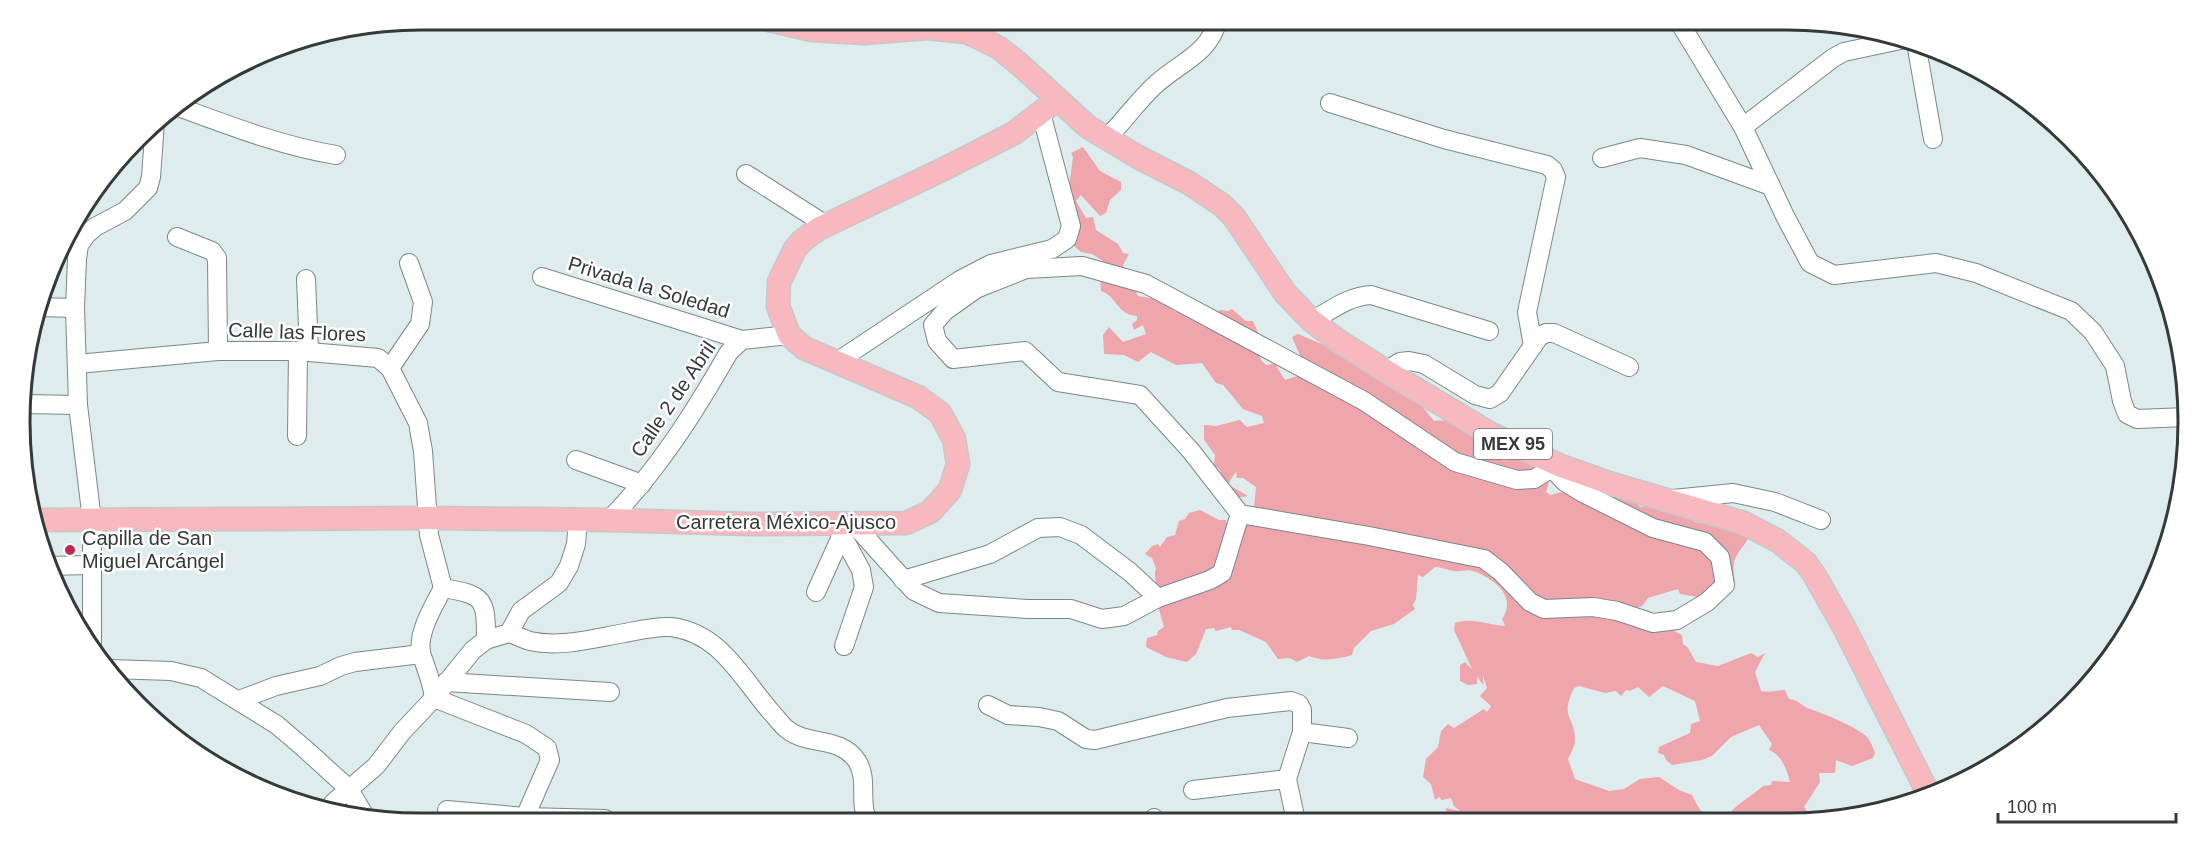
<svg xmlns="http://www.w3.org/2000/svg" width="2208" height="843" font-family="Arial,sans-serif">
  <rect width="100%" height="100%" fill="#dfeced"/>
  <path fill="#eea5ab" d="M1083 147 1100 171 1121 182V190L1110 200 1106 213 1100 216 1081 195 1076 201 1086 218 1093 217 1096 230 1118 244 1123 253 1129 254 1123 265 1138 296 1157 299 1176 312 1179 311 1183 315 1188 312 1210 316 1220 310 1228 311 1232 309 1246 321H1253L1261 340 1257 348 1261 360 1266 365 1275 364 1285 380 1301 375 1305 367 1292 337 1298 334 1338 351 1409 368 1418 401 1434 421C1456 418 1475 432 1494 441L1501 460C1509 461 1513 459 1521 458 1530 457 1543 472 1550 478L1546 492 1550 495 1574 489 1623 494 1641 507 1665 500 1695 511 1694 522 1703 523 1714 518 1745 534 1748 539C1735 558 1731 558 1735 582L1702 598 1680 594 1678 589 1648 598 1642 606 1632 609 1682 635 1683 644 1688 648 1696 662 1718 666 1751 653 1758 657 1765 653 1755 672 1761 691C1770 693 1776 690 1785 690L1789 699C1799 700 1801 706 1810 709 1825 714 1854 726 1866 736 1870 739 1873 748 1875 753L1873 758 1852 766 1836 760 1835 773H1819L1820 782 1804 807 1814 820H1800L1797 815 1783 819 1767 815 1758 820H1725C1733 805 1750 798 1763 786L1771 785 1772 781 1790 782C1787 770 1782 755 1769 750L1772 744 1759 725 1731 737 1712 756 1702 760 1672 765 1666 760 1664 755 1658 753 1659 747 1690 733 1691 724 1700 721 1695 701 1663 686 1649 697 1638 687 1630 691 1626 690 1621 696 1616 691 1605 693 1579 686 1574 688C1559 719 1575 715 1575 740 1575 746 1571 753 1568 759L1575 779 1609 791 1624 789 1640 779 1659 777 1679 790 1692 795C1698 807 1701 814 1713 820L1596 821 1584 815 1581 821H1433L1441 816 1447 817 1446 808 1460 811 1454 806 1451 798 1442 800 1439 797 1435 800 1431 784 1423 777 1426 759 1438 747 1441 731 1448 724 1454 728 1484 709 1487 712 1491 706 1480 696 1487 688 1483 676V685L1477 676V684L1468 685 1460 681V665L1465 662 1472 669 1454 630 1455 623C1472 617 1487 625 1505 626L1502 619C1518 596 1493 578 1473 571 1467 569 1460 572 1454 571 1447 570 1442 567 1435 567L1423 577 1418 575 1416 599 1413 605 1415 609 1394 624 1371 631 1354 648 1352 655C1338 659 1323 662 1309 656L1297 662 1290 658 1278 659 1266 642 1239 630H1232L1231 627 1216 631 1214 628 1206 629 1196 654 1187 662 1166 657 1146 647 1147 638 1157 635 1158 631 1164 627 1158 606H1163C1161 594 1152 580 1156 568L1152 558 1145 554 1152 546 1158 544 1160 547 1167 537 1175 535 1179 521 1185 519 1189 513 1200 510 1219 520H1226L1227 525 1254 507 1256 487 1243 478H1237L1236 472 1230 480 1229 485 1248 496 1236 498 1216 483 1221 474 1220 470 1214 465 1215 455 1204 440V425L1216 426 1240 420 1247 427 1264 423 1262 416 1243 409 1223 385 1216 383 1202 363 1176 365 1151 352 1138 362 1124 355 1104 354 1103 335 1109 327 1123 342 1146 334 1143 325 1134 330 1132 324 1137 320V316C1117 315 1117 296 1101 291L1100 279 1106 268 1103 261 1092 254 1081 252 1074 246 1077 239 1066 240V210L1073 157 1071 153Z"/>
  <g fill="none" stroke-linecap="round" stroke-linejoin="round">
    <defs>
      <g id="minor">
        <path d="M1678 20 1743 127 1785 216 1810 263 1834 275 1936 263 1976 273 2071 311 2093 332 2115 366 2122 401 2127 414 2137 419 2187 417"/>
        <path d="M1916 43 1933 139"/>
        <path d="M1330 103 1444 139 1547 165 1553 170 1556 177 1527 312 1533 346"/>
        <path d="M176 106C228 125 281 146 336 155"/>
        <path d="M1743 127 1833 58 1844 52 1905 39"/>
        <path d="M1106 139C1123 122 1137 102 1154 86 1178 63 1209 55 1218 20"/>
        <path d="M1602 158 1640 148 1686 155 1771 186"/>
        <path d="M746 174 826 225"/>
        <path d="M177 237 212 251 217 258 218 351"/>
        <path d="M542 277 742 340"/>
        <path d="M306 279 309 351"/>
        <path d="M37 307 75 308"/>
        <path d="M1312 321C1331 310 1349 296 1371 295L1489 331"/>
        <path d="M835 363 960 280 991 264 1052 249 1067 239 1071 226 1041 113"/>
        <path d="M77 364 218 351H298L378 358 390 368 418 423 423 451 429 535 443 588"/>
        <path d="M390 368 420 324 423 302 409 263"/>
        <path d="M1386 371 1400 362 1409 361 1424 364 1475 395 1490 399 1500 393 1539 337 1546 333H1554L1629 367"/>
        <path d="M24 404 78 405"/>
        <path d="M297 436 298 351"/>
        <path d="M576 460 642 484"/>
        <path d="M1546 462 1565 482 1583 493 1653 528 1705 542 1720 557 1725 585 1707 602 1677 620 1653 623 1617 611 1593 607 1544 609 1530 602 1501 572 1484 559 1369 536 1240 514 1191 451 1140 395 1058 382 1025 351 953 359 937 341 933 325 945 311 976 289 1026 269 1082 266 1146 284 1364 401 1455 462 1517 480 1534 479 1552 468"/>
        <path d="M1673 499 1733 493 1775 502 1821 520"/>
        <path d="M609 520C658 470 694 413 729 352L742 340 789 335"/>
        <path d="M853 523 914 591 939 603 1028 609H1071L1102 619 1124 616 1158 598 1210 580 1222 573 1240 514"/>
        <path d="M842 535 861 570 864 587 844 646"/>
        <path d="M47 566 92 565"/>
        <path d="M903 580 990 554 1038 528 1060 527 1081 535 1130 572 1158 598"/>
        <path d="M443 588C434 606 415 635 422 656 427 671 432 682 434 698L526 734 547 748 550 760 525 817"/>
        <path d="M443 588C485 595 486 599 486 640"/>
        <path d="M816 592 845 528"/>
        <path d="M509 633C516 635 523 639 530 641 561 648 595 638 625 633 640 630 656 626 671 627 721 633 742 679 772 713 777 718 782 726 788 730 808 746 841 736 857 761 869 780 858 802 868 822"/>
        <path d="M92 650V520L78 405 75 308 77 259 79 245 86 235 95 227 125 211 148 188 151 177 155 122"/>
        <path d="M110 669 171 671 201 678 277 725 305 749 348 788 365 816"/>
        <path d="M446 682 610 692"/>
        <path d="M239 700 276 686 320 676 341 666 355 662 421 654"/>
        <path d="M988 705 1008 715 1039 717 1058 721 1086 739 1095 740 1227 708 1291 701 1299 704 1302 710V732L1348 738"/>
        <path d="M1193 790 1287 779"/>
        <path d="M447 810 525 817 605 819"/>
        <path d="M328 811 333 803 376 766 402 732 434 698 473 650 486 640 509 633 521 611 559 583 569 566 576 544 578 520"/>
        <path d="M1154 818 1155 822"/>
        <path d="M1296 821 1287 779 1302 732"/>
      </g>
      <g id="major">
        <path d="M769 20 812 30 864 33 927 28 966 32 980 38 999 48 1018 63 1088 127 1138 157 1189 183 1222 205 1234 217 1285 293 1312 321 1340 342 1386 371 1491 434 1561 466 1609 483 1744 523 1778 541 1806 563 1815 576 1844 627 1928 793"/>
        <path d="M33 520 432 518 609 520 751 524 906 523 930 512 950 490 958 464 954 439 940 413 918 397 804 348 789 335 778 306 779 282 795 249 802 241 818 229 948 167 1014 133 1057 100"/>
      </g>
    </defs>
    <use href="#minor" stroke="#7b8788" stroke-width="20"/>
    <use href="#major" stroke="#c6c8c8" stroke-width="25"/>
    <use href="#minor" stroke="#fff" stroke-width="18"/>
    <use href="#major" stroke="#f8b8bf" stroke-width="22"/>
  </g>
  <circle fill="#bc2b4b" stroke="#fff" stroke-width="2" cx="70" cy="550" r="6"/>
  <g text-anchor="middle" stroke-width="5" stroke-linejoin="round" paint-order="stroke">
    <rect fill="#fff" stroke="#717475" stroke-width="1.5" x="1474" y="429" width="78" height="30" rx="4.5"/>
    <g font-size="18" font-weight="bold" fill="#34393a">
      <text x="1513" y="450">MEX 95</text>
    </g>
    <g font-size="20" fill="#34393a" stroke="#fff">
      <text transform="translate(649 287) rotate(17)" y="7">Privada la Soledad</text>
      <text transform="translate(297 332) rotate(2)" y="7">Calle las Flores</text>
      <text transform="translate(673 399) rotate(-56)" y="7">Calle 2 de Abril</text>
      <text x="786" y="529">Carretera México-Ajusco</text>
    </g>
    <g font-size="20" fill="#34393a" stroke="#fff" text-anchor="start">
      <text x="82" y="545">Capilla de San<tspan x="82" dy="23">Miguel Arcángel</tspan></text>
    </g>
  </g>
  <path d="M0 0H2208V843H0ZM421 30H1787A391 391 0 0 1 2178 421V422A391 391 0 0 1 1787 813H421A391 391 0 0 1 30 422V421A391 391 0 0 1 421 30Z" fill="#fff" fill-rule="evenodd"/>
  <path fill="none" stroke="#34393a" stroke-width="3" d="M421 30H1787A391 391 0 0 1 2178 421V422A391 391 0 0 1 1787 813H421A391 391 0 0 1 30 422V421A391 391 0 0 1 421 30Z"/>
  <path d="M1998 813v9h178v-9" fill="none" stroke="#34393a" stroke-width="3"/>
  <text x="2007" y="813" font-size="18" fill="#34393a" stroke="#ffffff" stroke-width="4.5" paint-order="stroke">100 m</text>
</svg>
